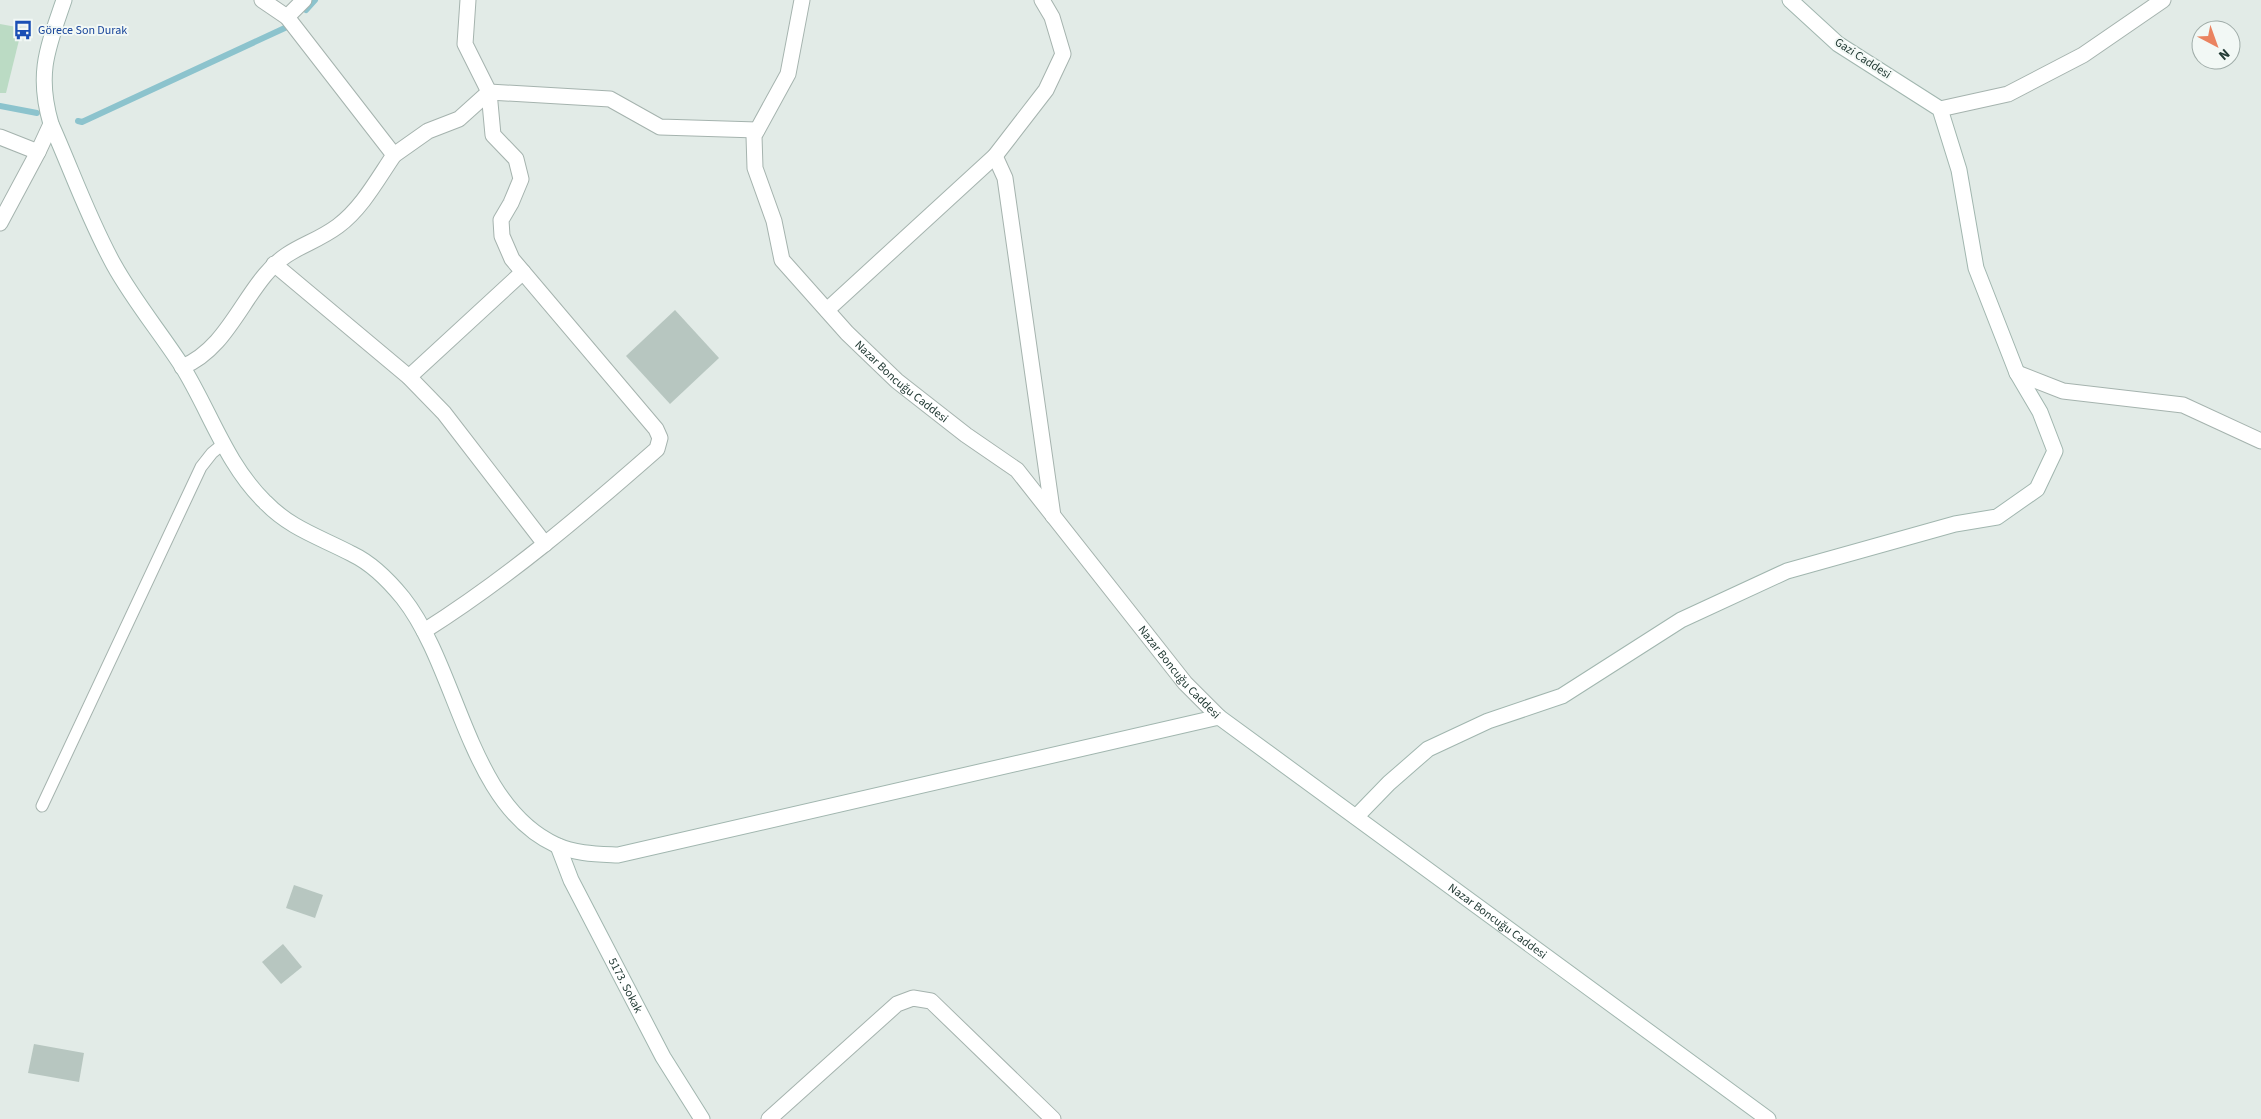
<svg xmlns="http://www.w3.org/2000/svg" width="2261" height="1119" font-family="'Source Sans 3',sans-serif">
  <rect width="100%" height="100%" fill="#e2ebe7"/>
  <path fill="#bbdbc4" d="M0 24 22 28 6 93H0Z"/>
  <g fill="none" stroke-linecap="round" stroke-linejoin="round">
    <g stroke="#8cc3cd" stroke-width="6">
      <path d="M306 10 315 0"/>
      <path d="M0 106 37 113"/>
      <path d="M78 121 82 122 287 27"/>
    </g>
  </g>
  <g fill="#b7c6c0">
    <path d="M675 310 719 358 670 404 626 356Z"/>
    <path d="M294 885 323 895 315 918 286 908Z"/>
    <path d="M283 944 302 967 281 984 262 962Z"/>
    <path d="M34 1044 84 1053 79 1082 28 1073Z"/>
  </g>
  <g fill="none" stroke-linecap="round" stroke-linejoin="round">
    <defs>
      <path id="lane" d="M42 806 201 467 212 453 223 444"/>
      <g id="street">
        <path id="s1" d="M802 0 788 74 754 136 755 168 774 221 782 260 847 333 897 381 966 435 1017 470 1185 683 1219 717"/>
        <path d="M287 17 304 0"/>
        <path d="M1940 109 2008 94 2083 55 2163 0"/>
        <path d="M0 137 38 152"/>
        <path d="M394 155 428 131 459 119 489 92 610 99 660 127 757 130"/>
        <path d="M995 156 1005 178 1053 516"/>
        <path d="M0 223 38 152 51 124"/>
        <path d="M274 264 409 377 444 413 545 544"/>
        <path d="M827 310 995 156 1046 90 1063 54 1052 17 1042 0"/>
        <path d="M182 367C222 351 239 306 265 275 289 246 311 246 338 226 362 208 377 180 394 155L287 17 262 0"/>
        <path d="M2017 373 2063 391 2183 405 2261 441"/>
        <path d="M409 377 523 272"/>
        <path d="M424 631C508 578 583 514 657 449L660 438 656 429 512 259 502 236 501 220 511 203 521 179 516 159 493 135 489 92 465 44 468 0"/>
        <path d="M769 1119 897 1004 913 998 931 1001 1053 1119"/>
      </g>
      <g id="secondary">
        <path id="s2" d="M64 0C48 47 36 73 51 124 72 171 89 220 114 265 134 301 160 332 182 366 210 411 226 464 265 502 291 529 320 537 352 554 371 563 390 582 403 598 459 669 468 805 556 845 576 854 597 854 618 855L1219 717 1768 1119"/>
        <path d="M1356 817 1389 783 1428 749 1488 721 1562 696 1681 620 1787 571 1955 524 1997 517 2037 489 2055 451 2040 412 2017 373 1976 268 1959 170 1940 109 1838 44 1790 0"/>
        <path id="s3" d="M558 846 571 880 663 1057 702 1119"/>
      </g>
    </defs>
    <use href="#lane" stroke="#a5b3ae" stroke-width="13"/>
    <use href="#street" stroke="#a5b3ae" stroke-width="17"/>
    <use href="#secondary" stroke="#a1b6af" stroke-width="17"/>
    <use href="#lane" stroke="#fff" stroke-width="11"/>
    <use href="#street" stroke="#fff" stroke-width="15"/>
    <use href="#secondary" stroke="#fff" stroke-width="15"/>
  </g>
  <defs>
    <symbol id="bus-bare" viewBox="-9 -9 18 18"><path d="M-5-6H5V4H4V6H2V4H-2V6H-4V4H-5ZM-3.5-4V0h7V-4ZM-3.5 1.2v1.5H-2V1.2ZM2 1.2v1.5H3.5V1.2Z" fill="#1a4fb4" stroke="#f2f8f5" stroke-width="2.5" paint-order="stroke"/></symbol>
  </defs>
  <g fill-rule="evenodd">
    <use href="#bus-bare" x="9" y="16" width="28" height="28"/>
  </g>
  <g text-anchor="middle" stroke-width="4" stroke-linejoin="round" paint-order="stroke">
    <g font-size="12" fill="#164399" stroke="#f2f8f5" text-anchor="start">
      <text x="38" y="34">Görece Son Durak</text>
    </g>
    <g font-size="12" fill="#233b35" stroke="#f2f8f5">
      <text transform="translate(1863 58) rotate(33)" y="4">Gazi Caddesi</text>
      <text dy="4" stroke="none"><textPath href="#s1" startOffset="445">Nazar Boncuğu Caddesi</textPath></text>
      <text dy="4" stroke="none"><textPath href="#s1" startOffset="850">Nazar Boncuğu Caddesi</textPath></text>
      <text dy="4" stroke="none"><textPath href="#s2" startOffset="2055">Nazar Boncuğu Caddesi</textPath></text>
      <text dy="4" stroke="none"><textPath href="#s3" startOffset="155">5173. Sokak</textPath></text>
    </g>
  </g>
  <g transform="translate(2216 45) rotate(139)"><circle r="24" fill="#f2f8f5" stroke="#9faca8"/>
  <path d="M0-4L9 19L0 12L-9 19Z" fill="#ea8360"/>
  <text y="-8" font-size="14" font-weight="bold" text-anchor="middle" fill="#233b35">N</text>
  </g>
</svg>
